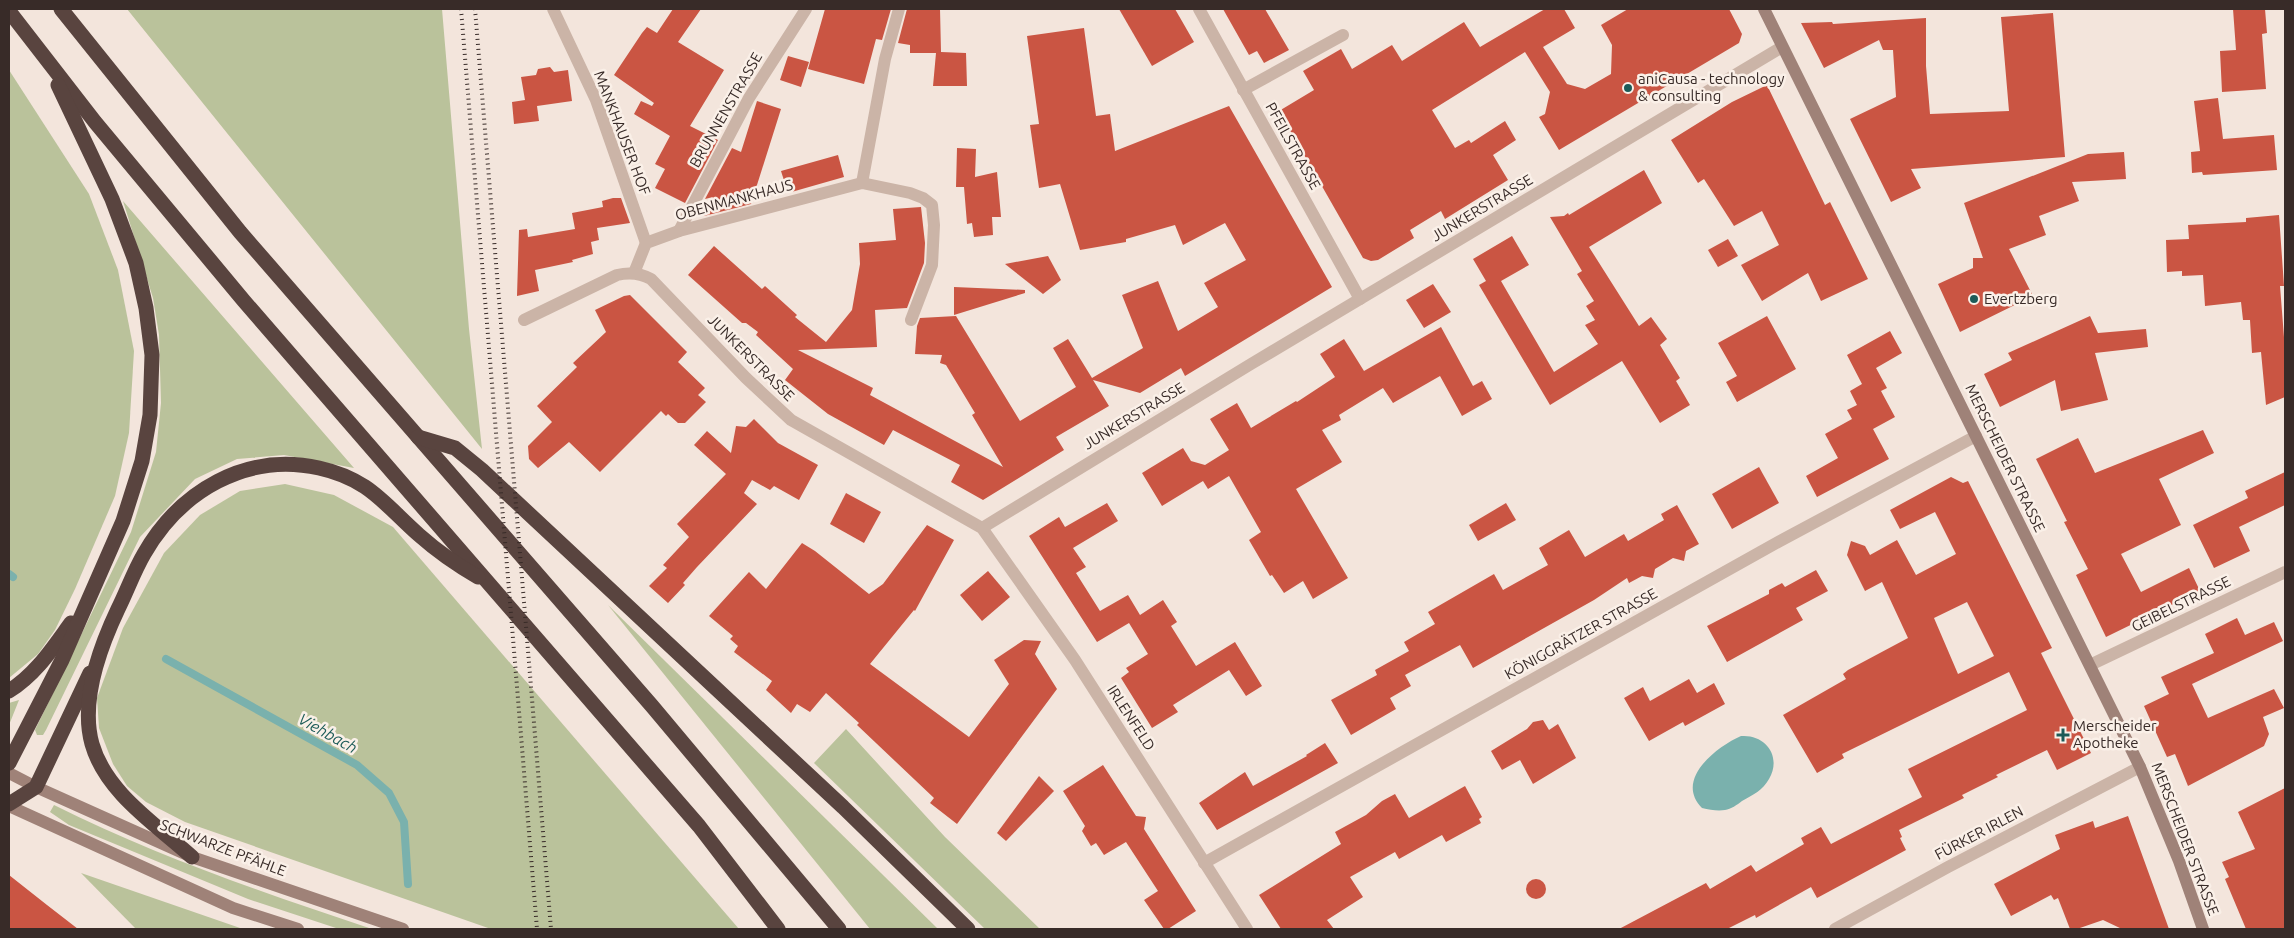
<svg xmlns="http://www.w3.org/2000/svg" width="2294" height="938" font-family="Ubuntu,sans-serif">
  <rect width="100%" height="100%" fill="#f3e5dc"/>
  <g fill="#bac29b">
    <path d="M127 9H442L469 329 482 449Z"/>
    <path d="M9 70 89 194 118 270 134 351 129 433 115 496 75 589 55 630 38 654 9 678Z"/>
    <path d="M123 201 354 468 284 455 237 459 195 479 140 537 46 730 43 735H37L35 730 131 532 156 452 161 403 159 335 153 298Z"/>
    <path d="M285 484 334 495 393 527 739 929H491L185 822 146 802 127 786 113 764 99 728 97 698 123 628 164 553 200 515 240 491Z"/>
    <path d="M608 605 938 929H870Z"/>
    <path d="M19 700 9 725V703Z"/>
    <path d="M846 729 945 837 1040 929H985L814 763Z"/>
    <path d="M54 805C156 856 264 893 372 929H339L248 899 69 825 50 812Z"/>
    <path d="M81 873 243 929H136Z"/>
  </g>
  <path fill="#7ab1ad" d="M1741 736C1766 734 1782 757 1769 779 1763 790 1753 795 1742 801 1737 805 1731 809 1725 810 1718 811 1710 810 1702 808 1674 780 1716 747 1741 736Z"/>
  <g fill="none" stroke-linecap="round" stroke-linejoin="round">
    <g stroke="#7ab1ad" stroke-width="8">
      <path d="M9 574 13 577"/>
      <path d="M166 659 357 765 389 793 404 822 408 884"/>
    </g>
  </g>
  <g fill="#ca5543" fill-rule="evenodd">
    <path d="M673 9H701L678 42 724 70 690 126 718 140 685 203 655 188 665 169 655 164 670 136 634 114 641 101 652 106 654 103 614 75 642 33 647 27 657 33Z"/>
    <path d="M825 9H891L882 40 876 39 864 84 808 69Z"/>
    <path d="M907 9H940L941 52 966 53 967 86H933L936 53H910V45L898 43Z"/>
    <path d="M1119 9H1175L1194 42 1152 66Z"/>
    <path d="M1223 9H1265L1289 50 1264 63 1257 51 1249 55Z"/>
    <path d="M1545 9H1564L1575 28 1543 47 1567 84 1585 89 1611 74 1612 45 1601 25 1628 9H1729L1742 34 1739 43 1559 150 1539 117 1545 114 1550 92 1525 52 1432 110 1455 148 1469 140 1471 143 1505 121 1516 140 1493 155 1508 180 1445 219 1441 211 1410 230 1414 238 1378 260 1371 261 1363 258 1279 111 1314 90 1303 71 1341 49 1352 69 1392 45 1402 61 1464 22 1480 47Z"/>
    <path d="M2233 9H2265L2267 33 2262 34 2266 89 2222 92 2220 51 2236 50Z"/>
    <path d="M2053 13 2065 157 1911 169 1921 188 1891 202 1850 119 1896 97 1893 50H1883L1879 40 1824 68 1801 23 1832 22 1833 24 1926 18V66L1930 114 2009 111 2001 17Z"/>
    <path d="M1084 28 1096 116 1110 114 1115 151 1229 106 1332 287 1185 376 1181 368 1140 393 1093 380 1109 406 1056 437 1064 450 983 500 951 482 960 465 893 430 884 445 828 414 785 380 793 369 756 335 758 332 746 323H742L688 275 714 246 762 289 765 286 797 315 795 317 826 342 852 310 860 264 859 243 896 240 893 209 921 207 925 243 924 263 907 308 875 310 877 347 798 350 873 388 870 395 1003 467 972 415 975 413 946 365 940 363 942 355 915 354 917 326 920 318 956 316 1020 421 1076 387 1053 348 1068 339 1092 378 1143 348 1122 295 1158 281 1178 331 1218 307 1204 283 1246 260 1225 223 1183 245 1175 225 1126 239V242L1080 250 1060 184 1039 188 1030 125 1039 124 1027 36Z"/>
    <path d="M788 56 809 62 801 87 780 80Z"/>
    <path d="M550 67 554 72 568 70 572 101 537 106 539 121 514 124 512 102 525 100 521 77 536 75 538 69Z"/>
    <path d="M1767 85 1825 205 1830 202 1868 279 1821 301 1808 273 1762 301 1741 265 1779 245 1762 211 1734 226 1704 179 1698 183 1671 140 1732 102Z"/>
    <path d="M2218 98 2223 139 2274 135 2277 170 2203 175 2202 172 2192 173 2191 152 2200 151 2194 101Z"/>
    <path d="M757 101 781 109 751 204 704 216 713 197 705 199 732 148 741 152Z"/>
    <path d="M957 148 976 149 975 177 997 172 1001 217H992L993 235 974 237 972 223 967 224 964 187H956Z"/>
    <path d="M2124 152 2126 179 2072 182 2079 201 2039 216 2046 235 2009 249 2033 296 1960 332 1938 284 1973 268V258H1983L1964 203 2088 154Z"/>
    <path d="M838 155 844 177 788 193 781 171Z"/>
    <path d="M1644 170 1662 203 1589 247 1639 326 1651 317 1667 339 1660 345 1680 378 1676 381 1690 405 1660 423 1622 361 1550 405 1479 285 1486 281 1473 259 1512 236 1529 265 1501 281 1554 372 1598 344 1585 325 1595 320 1586 306 1594 301 1577 274 1582 271 1550 217 1564 216 1568 213 1569 215Z"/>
    <path d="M613 198H621L630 223 597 228 599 240 591 242 593 254 572 260 573 262 535 270 539 291 517 296 519 230 527 229 528 237 575 229 572 213 603 207 602 201Z"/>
    <path d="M2279 215 2284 286H2280L2285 350V397L2266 405 2261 352 2252 353 2250 320H2243L2241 302 2205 306 2203 275 2182 276V271L2167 272 2166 240 2189 239 2188 225 2246 222V218Z"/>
    <path d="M1728 239 1738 256 1718 267 1708 250Z"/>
    <path d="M1048 256 1061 280 1043 294 1005 264Z"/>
    <path d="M1433 284 1451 312 1424 328 1406 300Z"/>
    <path d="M954 287 1025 290V293L954 315Z"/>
    <path d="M630 295 687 352 678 362 705 388 698 395 706 402 685 423H678L668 414 666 416 661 411 600 472 569 442 538 468 529 459 528 446 552 422 537 406 577 367 573 363 606 332 595 310 624 296Z"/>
    <path d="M1767 316 1796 369 1737 402 1726 382 1737 376 1718 343Z"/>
    <path d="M2090 316 2098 333 2146 329 2148 347 2095 353 2108 400 2061 411 2055 380 2000 407 1984 374 2012 360 2008 353Z"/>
    <path d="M1441 327 1473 386 1482 381 1492 399 1462 416 1440 376 1393 403 1383 388 1339 415 1341 420 1322 430 1342 462 1296 489 1348 578 1313 599 1303 581 1284 593 1272 575 1270 576 1249 540 1261 532 1229 476 1208 489 1203 481 1162 506 1142 473 1183 448 1191 461 1205 465 1229 450 1210 419 1237 403 1251 428 1296 401 1297 402 1335 377 1320 354 1344 339 1364 371Z"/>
    <path d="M1890 331 1902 353 1876 368 1887 388 1881 391 1895 417 1873 429 1889 459 1817 497 1806 476 1838 458 1825 434 1852 419 1847 410 1857 405 1850 391 1862 384 1847 355Z"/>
    <path d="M754 419 778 443 818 465 799 500 774 486 770 490 752 480 744 493 757 504 697 567 683 583 685 585 668 603 649 586 667 568 663 565 689 537 677 524 726 474 694 445 707 431 731 453 736 426 746 427Z"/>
    <path d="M2203 430 2214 453 2159 479 2181 525 2121 554 2141 592 2189 568 2200 591 2106 637 2076 575 2088 569 2064 522 2067 521 2036 459 2078 438 2095 473Z"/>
    <path d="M1759 467 1779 503 1732 529 1712 494Z"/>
    <path d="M2285 472V505L2239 527 2250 551 2214 568 2193 525 2248 498 2245 491Z"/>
    <path d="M1951 477 1963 483 1968 481 2052 648 2041 653 2091 753 2057 770 2047 750 1996 775 1998 777 1962 795 1964 798 1899 830 1902 837 1900 838 1906 850 1817 898 1811 887 1756 918 1755 915 1727 929H1619L1706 883 1710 889 1751 865 1756 872 1804 844 1801 838 1821 827 1831 844 1922 797 1908 769 2027 710 2009 672 1842 754 1844 758 1817 773 1783 715 1846 679 1843 674 1848 670 1908 638 1882 582 1865 591 1847 555 1851 541 1865 546 1870 555 1897 540 1916 575 1956 554 1935 512 1900 529 1890 510ZM1967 602 1994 656 1958 674 1934 618Z"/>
    <path d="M846 493 881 512 864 543 830 524Z"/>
    <path d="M1107 503 1118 521 1073 548 1086 567 1076 573 1100 611 1128 595 1140 615 1163 600 1177 622 1171 626 1196 666 1235 642 1262 686 1246 696 1229 670 1173 705 1178 712 1152 728 1121 678 1129 672 1126 668 1148 654 1129 623 1097 642 1029 536 1059 517 1065 527Z"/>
    <path d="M1506 503 1516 520 1478 541 1469 525Z"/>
    <path d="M1677 505 1699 544 1686 551 1684 561 1673 558 1655 569 1653 578 1642 576 1629 583 1627 578 1594 600 1473 668 1460 645 1405 675 1411 686 1390 698 1396 709 1351 735 1331 700 1377 675 1375 670 1409 651 1404 642 1435 624 1428 612 1494 574 1503 590 1548 565 1539 548 1569 530 1585 557 1624 534 1628 541 1664 520 1661 514Z"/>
    <path d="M927 525 954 540 915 611 914 610 870 664 969 737 1009 684 994 660 1024 640 1041 641 1035 654 1057 689 957 824 930 803 934 798 857 725 859 723 826 693 810 712 797 704 791 713 766 690 772 681 734 652 738 646 730 639 733 636 709 616 749 572 766 589 802 543 815 551 869 594 883 584Z"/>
    <path d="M1816 570 1828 591 1796 608 1803 620 1727 662 1707 626 1769 594V590L1782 583 1785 587Z"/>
    <path d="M988 571 1010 597 982 621 960 595Z"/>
    <path d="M2237 618 2245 635 2274 622 2283 641 2192 684 2208 718 2274 689 2284 708 2263 717 2269 734 2264 746 2188 786 2175 754 2167 757 2144 706 2169 694 2161 677 2214 653 2205 634Z"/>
    <path d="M1689 679 1697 693 1714 683 1725 704 1685 726 1683 722 1649 741 1624 698 1643 687 1650 701Z"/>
    <path d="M1543 720 1549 730 1558 724 1576 758 1533 784 1520 760 1502 770 1491 751 1527 729 1533 722Z"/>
    <path d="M1325 743 1338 763 1217 830 1199 803 1245 772 1253 786 1307 756 1306 755Z"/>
    <path d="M1103 765 1136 816 1146 817 1144 829 1196 911 1168 929H1164L1144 900 1158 891 1126 842 1104 855 1096 843 1091 846 1082 831 1085 826 1063 791Z"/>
    <path d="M1039 776 1054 791 1006 841 997 833Z"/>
    <path d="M1465 786 1482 817 1479 819 1481 823 1446 842 1442 835 1399 859 1395 852 1350 877 1363 897 1327 920 1334 929H1281L1259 895 1341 844 1335 832 1366 815 1382 801 1395 794 1409 818Z"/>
    <path d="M2285 788V929H2246L2225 879 2229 877 2222 862 2255 849 2238 812Z"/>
    <path d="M2128 816 2169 929H2122L2103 920 2077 929H2070L2058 898 2054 900 2051 895 2011 916 1994 884 2060 849 2055 835 2093 821 2095 828Z"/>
    <path d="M9 875 47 905 78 929H9Z"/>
    <circle cx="1536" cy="889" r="10"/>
  </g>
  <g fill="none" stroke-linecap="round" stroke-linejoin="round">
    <g stroke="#cbb4a7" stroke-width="12">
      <path d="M553 9 596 100 646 243"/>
      <path d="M1243 90 1343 35"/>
      <path d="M862 183 885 59 899 9"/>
      <path d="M679 231 749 98 806 9"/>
      <path d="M634 273 646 243 679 231 862 183 910 193 923 198 932 205 934 225 932 265 911 320"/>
    </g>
    <g stroke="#cbb4a7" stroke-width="12">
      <path d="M1199 9 1360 299"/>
      <path d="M524 320 617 275C630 272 640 273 651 279L746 378 791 420 982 528 1075 660 1247 929"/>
      <path d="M982 528 1251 364 1782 47"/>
      <path d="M2090 665 2285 572"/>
      <path d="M1204 863 1780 541 1976 436"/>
      <path d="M1835 929 1948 867 2140 767"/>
    </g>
    <g stroke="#9f8278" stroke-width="12">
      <path d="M1764 9 2140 767 2179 861 2203 929"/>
      <path d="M9 773 36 787 192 857 403 929"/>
      <path d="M9 806 233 908 298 929"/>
    </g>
    <g stroke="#59443f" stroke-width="15">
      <path d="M61 9 240 232 652 706 839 929"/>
      <path d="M9 11 95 122 244 301 699 826 778 929"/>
      <path d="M418 437 455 448 482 470 843 807 968 929"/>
      <path d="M9 691C36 674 52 649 71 623"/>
      <path d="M9 763 62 660 123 521 142 461 150 415 152 355 146 308 136 263 112 199 58 85"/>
      <path d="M9 804 36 787 90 673"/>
      <path d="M192 857C157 825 106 793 92 744 80 701 100 647 118 609 127 591 134 571 144 554 180 491 246 452 319 468 369 479 384 504 419 535 437 551 457 565 478 577"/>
    </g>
    <g stroke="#382b28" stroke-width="4" stroke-dasharray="1 4" stroke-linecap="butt">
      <path d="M461 9 537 929"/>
      <path d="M475 9 551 929"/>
    </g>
  </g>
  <g fill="#1c5b58" stroke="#faf0e8" stroke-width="2">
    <circle cx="1628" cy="88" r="5"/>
    <circle cx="1974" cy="299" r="5"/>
    <path d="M2060.5 727.5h5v5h5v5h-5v5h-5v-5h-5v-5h5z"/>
  </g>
  <g text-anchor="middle" stroke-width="5" stroke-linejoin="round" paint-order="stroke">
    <g font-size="15" fill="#382b28" stroke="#faf0e8" text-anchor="start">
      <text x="1638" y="84">aniCausa - technology<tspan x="1638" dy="17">&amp; consulting</tspan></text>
      <text x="1984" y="304">Evertzberg</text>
      <text x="2073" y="731">Merscheider<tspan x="2073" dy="17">Apotheke</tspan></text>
    </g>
    <g font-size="15" fill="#382b28" stroke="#faf0e8">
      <text transform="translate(726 110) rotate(-60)" y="5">BRUNNENSTRASSE</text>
      <text transform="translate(622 133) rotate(69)" y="5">MANKHAUSER HOF</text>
      <text transform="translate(1293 146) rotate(61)" y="5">PFEILSTRASSE</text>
      <text transform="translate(734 200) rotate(-15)" y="5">OBENMANKHAUS</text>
      <text transform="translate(1482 208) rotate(-31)" y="5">JUNKERSTRASSE</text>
      <text transform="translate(751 358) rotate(45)" y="5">JUNKERSTRASSE</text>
      <text transform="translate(1134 416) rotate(-31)" y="5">JUNKERSTRASSE</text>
      <text transform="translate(2005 458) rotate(64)" y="5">MERSCHEIDER STRASSE</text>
      <text transform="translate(2181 604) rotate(-26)" y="5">GEIBELSTRASSE</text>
      <text transform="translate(1581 634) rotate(-29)" y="5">KÖNIGGRÄTZER STRASSE</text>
      <text transform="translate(1131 718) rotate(57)" y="5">IRLENFELD</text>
      <text transform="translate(1979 833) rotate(-28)" y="5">FÜRKER IRLEN</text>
      <text transform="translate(2185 839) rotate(69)" y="5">MERSCHEIDER STRASSE</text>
      <text transform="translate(223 848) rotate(21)" y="5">SCHWARZE PFÄHLE</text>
    </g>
    <g font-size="16" font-style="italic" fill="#1c5b58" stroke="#faf0e8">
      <text transform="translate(328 733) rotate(29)" y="6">Viehbach</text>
    </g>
  </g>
  <rect width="2294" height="938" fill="none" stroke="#382b28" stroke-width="20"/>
</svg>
